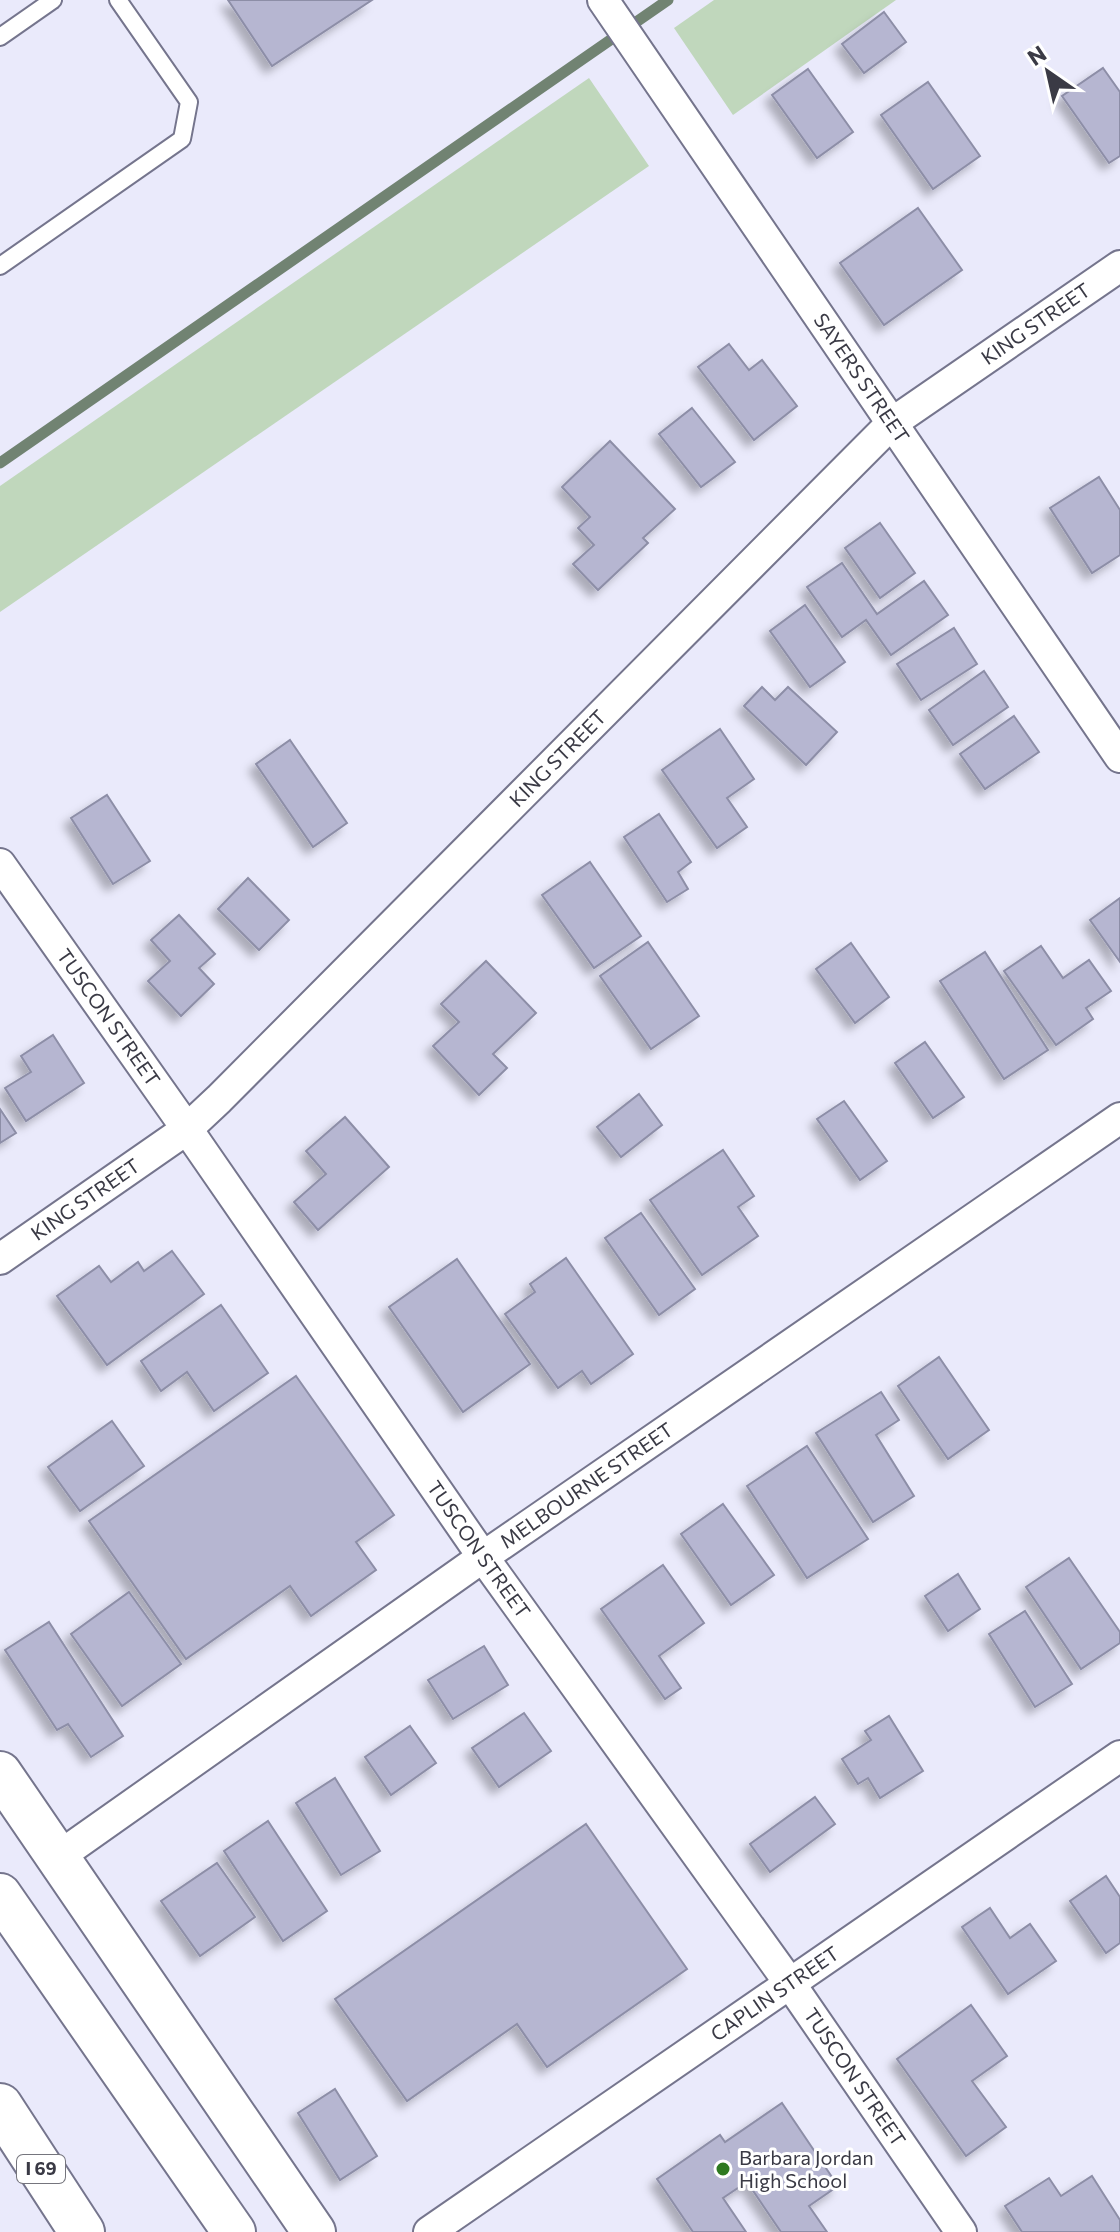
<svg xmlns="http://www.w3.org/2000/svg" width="1120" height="2232" font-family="Commissioner,sans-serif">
  <defs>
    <filter id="shadow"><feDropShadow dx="-7" dy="7" stdDeviation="4" flood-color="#0004"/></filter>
  </defs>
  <rect width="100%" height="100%" fill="#eaeafb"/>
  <g fill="#c0d7bc">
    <path d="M714 0H896L733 115 674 28Z"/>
    <path d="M589 78 649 166 0 612V486Z"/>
  </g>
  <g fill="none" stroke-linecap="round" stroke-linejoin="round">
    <path stroke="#718372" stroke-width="11" d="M0 463 668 0"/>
  </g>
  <g fill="#b6b6d1" stroke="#8d8ea7" stroke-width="2" filter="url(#shadow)">
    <path d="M228 0H372L272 66Z"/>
    <path d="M884 12 906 42 864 73 842 44Z"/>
    <path d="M1103 68 1120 92V156L1109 163 1062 96Z"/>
    <path d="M808 69 853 132 817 158 772 95Z"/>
    <path d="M928 82 980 156 933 189 881 115Z"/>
    <path d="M918 208 962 270 884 325 840 263Z"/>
    <path d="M729 344 749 370 762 360 797 406 754 440 698 367Z"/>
    <path d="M692 408 735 462 701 487 659 434Z"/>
    <path d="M610 441 675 509 643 538 648 543 598 590 573 564 594 545 578 528 590 517 562 487Z"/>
    <path d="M1099 477 1120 510V555L1092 573 1050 508Z"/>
    <path d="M880 523 915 573 880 598 845 548Z"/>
    <path d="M842 563 877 614 924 581 948 615 891 655 866 620 842 637 807 587Z"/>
    <path d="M805 605 845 662 810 687 770 631Z"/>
    <path d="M954 628 977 664 921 700 897 664Z"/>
    <path d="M984 671 1008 707 953 745 929 710Z"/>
    <path d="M762 687 775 700 788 687 837 732 806 765 744 706Z"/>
    <path d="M1014 716 1039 752 985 789 960 754Z"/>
    <path d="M720 729 754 779 727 798 747 827 717 848 662 770Z"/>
    <path d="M290 740 347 823 313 847 256 764Z"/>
    <path d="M107 795 150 861 113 884 71 818Z"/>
    <path d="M659 814 691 862 678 872 688 889 667 902 624 837Z"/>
    <path d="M590 862 641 936 594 968 542 895Z"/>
    <path d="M248 878 289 920 259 950 218 909Z"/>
    <path d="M1120 898V962L1090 920Z"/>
    <path d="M179 915 215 954 199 968 214 984 181 1016 148 981 170 961 151 940Z"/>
    <path d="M648 942 699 1016 651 1049 600 976Z"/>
    <path d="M851 943 889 997 855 1023 816 969Z"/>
    <path d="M1041 946 1063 978 1089 960 1111 991 1086 1008 1093 1019 1056 1045 1004 971Z"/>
    <path d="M985 952 1048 1050 1004 1079 940 981Z"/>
    <path d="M486 961 536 1013 493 1054 507 1068 479 1095 433 1046 459 1022 441 1004Z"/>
    <path d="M53 1035 84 1083 26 1121 5 1088 31 1072 21 1056Z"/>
    <path d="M925 1042 964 1097 933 1118 895 1063Z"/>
    <path d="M639 1094 662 1125 621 1157 597 1127Z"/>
    <path d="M844 1101 887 1161 860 1180 817 1119Z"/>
    <path d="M0 1109 16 1133 0 1143Z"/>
    <path d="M345 1117 389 1167 318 1230 294 1202 326 1174 306 1151Z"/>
    <path d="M723 1150 754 1196 738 1207 758 1236 702 1275 650 1200Z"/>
    <path d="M641 1213 695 1289 659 1315 605 1238Z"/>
    <path d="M172 1251 204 1294 107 1365 57 1296 99 1266 111 1282 138 1262 144 1271Z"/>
    <path d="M566 1258 633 1354 591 1384 582 1371 558 1388 505 1314 535 1292 530 1284Z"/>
    <path d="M457 1259 530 1364 463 1412 389 1307Z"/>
    <path d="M221 1305 268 1373 214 1411 187 1372 161 1391 141 1361Z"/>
    <path d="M939 1357 989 1430 948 1459 898 1386Z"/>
    <path d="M296 1376 394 1515 356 1542 376 1570 311 1616 290 1586 186 1659 89 1521Z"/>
    <path d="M881 1392 899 1420 876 1435 914 1496 873 1522 816 1433Z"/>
    <path d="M112 1421 144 1466 80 1511 48 1467Z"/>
    <path d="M807 1446 868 1539 807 1578 747 1486Z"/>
    <path d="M723 1504 774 1575 731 1605 681 1534Z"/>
    <path d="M1069 1558 1120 1632V1643L1081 1669 1026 1587Z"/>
    <path d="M663 1565 704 1623 659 1656 681 1688 665 1699 601 1609Z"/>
    <path d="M958 1574 980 1609 948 1631 925 1596Z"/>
    <path d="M129 1592 181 1664 122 1706 71 1634Z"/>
    <path d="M1025 1611 1072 1684 1035 1707 989 1634Z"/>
    <path d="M49 1622 123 1736 91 1757 68 1724 57 1730 5 1650Z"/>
    <path d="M484 1646 508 1685 453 1719 428 1680Z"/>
    <path d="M524 1713 551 1751 499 1787 472 1748Z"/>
    <path d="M889 1716 923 1771 880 1798 868 1778 858 1784 842 1759 871 1740 865 1731Z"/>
    <path d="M410 1726 436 1763 391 1795 365 1757Z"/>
    <path d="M335 1778 380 1851 341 1875 296 1803Z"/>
    <path d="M815 1797 835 1824 770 1872 750 1844Z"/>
    <path d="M268 1821 327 1911 283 1941 224 1851Z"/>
    <path d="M586 1824 687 1969 547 2067 517 2024 407 2101 335 1999Z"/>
    <path d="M217 1863 255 1917 200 1956 161 1901Z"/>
    <path d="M1106 1876 1120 1897V1943L1106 1953 1070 1901Z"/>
    <path d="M990 1908 1010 1938 1030 1924 1056 1961 1008 1994 962 1927Z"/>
    <path d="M971 2005 1007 2056 972 2081 1006 2127 966 2156 897 2059Z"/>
    <path d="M335 2089 377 2156 340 2180 298 2113Z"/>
    <path d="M782 2103 838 2186 809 2206 827 2232H781L747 2182 723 2198 746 2232H693L657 2179 720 2135 725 2142Z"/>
    <path d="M1092 2176 1120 2220V2232H1022L1005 2206 1049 2178 1061 2196Z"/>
  </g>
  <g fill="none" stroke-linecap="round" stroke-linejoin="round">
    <defs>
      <g id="service">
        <path d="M0 37 53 0"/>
        <path d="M0 266 182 139 189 102 118 0"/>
      </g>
      <g id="minor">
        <path id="s1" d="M603 0 1120 757"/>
        <path id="s2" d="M0 864 187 1129 483 1557 791 1985 961 2232"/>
        <path id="s3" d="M0 1259 187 1129 219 1099 892 423 1120 266"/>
        <path id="s4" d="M58 1857 483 1557 1120 1118"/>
        <path id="s5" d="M429 2232 1120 1756"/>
      </g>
      <g id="secondary">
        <path d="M0 1773 314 2232"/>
        <path d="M0 1895 234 2232"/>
      </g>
      <path id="motorway" d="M0 2106 82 2232"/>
    </defs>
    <use href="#service" stroke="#75758d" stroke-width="20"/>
    <use href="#minor" stroke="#75758d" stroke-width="34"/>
    <use href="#secondary" stroke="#75758d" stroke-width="46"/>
    <use href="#motorway" stroke="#75758d" stroke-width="48"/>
    <use href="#service" stroke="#fff" stroke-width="16"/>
    <use href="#minor" stroke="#fff" stroke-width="30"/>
    <use href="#secondary" stroke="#fff" stroke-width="42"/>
    <use href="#motorway" stroke="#fff" stroke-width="44"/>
  </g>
  <circle fill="#2e7920" stroke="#fff" stroke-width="3" cx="723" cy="2169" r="8"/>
  <g text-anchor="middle" stroke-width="6" stroke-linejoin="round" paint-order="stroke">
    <rect fill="#fff" stroke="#75757d" stroke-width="2" x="17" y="2155" width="48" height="28" rx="6"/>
    <g font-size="18" font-weight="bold" fill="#3a3a45">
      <text x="41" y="2175">I 69</text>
    </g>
    <g font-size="20" fill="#3a3a45" stroke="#fff">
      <text dy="7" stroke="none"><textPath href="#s3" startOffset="1400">KING STREET</textPath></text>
      <text dy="7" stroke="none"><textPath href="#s1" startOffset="458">SAYERS STREET</textPath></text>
      <text dy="7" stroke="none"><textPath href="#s3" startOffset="752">KING STREET</textPath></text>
      <text dy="7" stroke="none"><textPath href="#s2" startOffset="188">TUSCON STREET</textPath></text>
      <text dy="7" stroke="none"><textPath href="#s3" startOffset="104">KING STREET</textPath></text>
      <text dy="7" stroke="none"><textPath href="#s4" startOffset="646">MELBOURNE STREET</textPath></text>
      <text dy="7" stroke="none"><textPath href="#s2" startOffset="836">TUSCON STREET</textPath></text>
      <text dy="7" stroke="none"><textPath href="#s5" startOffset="420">CAPLIN STREET</textPath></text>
      <text dy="7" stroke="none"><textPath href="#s2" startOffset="1484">TUSCON STREET</textPath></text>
    </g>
    <g font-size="20" fill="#3a3a45" stroke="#fff" text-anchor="start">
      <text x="739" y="2165">Barbara Jordan<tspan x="739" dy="23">High School</tspan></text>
    </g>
  </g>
  <g transform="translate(1048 72) rotate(326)" stroke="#ffffff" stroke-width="6" paint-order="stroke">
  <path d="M0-6L14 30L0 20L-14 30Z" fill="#3a3a45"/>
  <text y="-12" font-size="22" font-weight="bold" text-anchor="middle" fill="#3a3a45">N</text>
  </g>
</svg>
